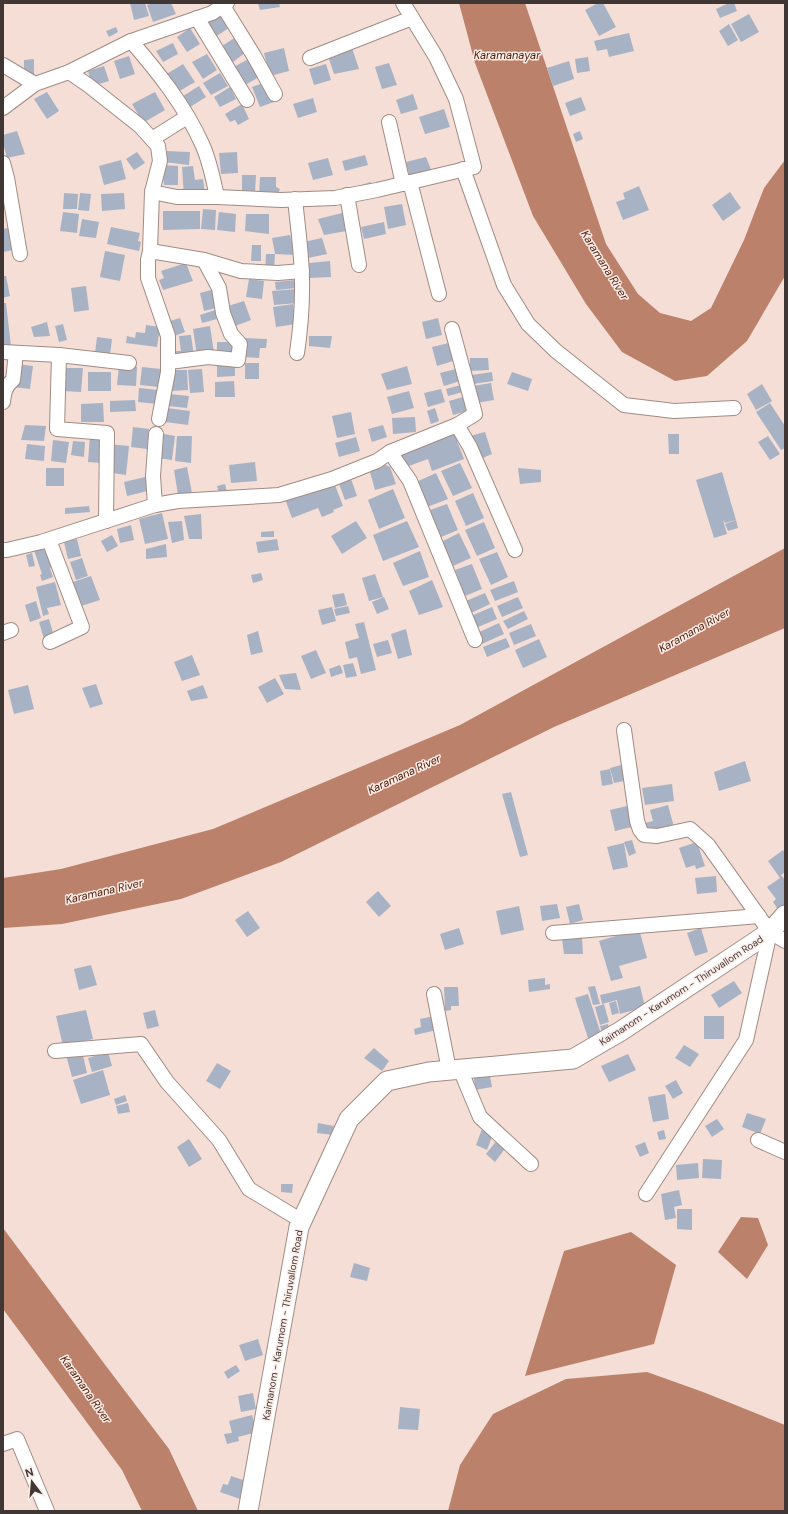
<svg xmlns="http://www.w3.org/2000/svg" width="788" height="1514" font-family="'DM Sans',sans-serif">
  <rect width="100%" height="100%" fill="#f5ded5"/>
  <g fill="#bb816b">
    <path d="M459 3H525L606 244 638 294 660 313 691 321 711 308 744 240 764 188 785 160V276L747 341 707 376 675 381 622 352 586 304 533 216 475 63Z"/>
    <path d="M785 548V628L554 727 281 862 181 899 62 924 3 928V878L61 869 213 829 460 725Z"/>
    <path d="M741 1217 758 1218 768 1245 747 1279 718 1252Z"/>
    <path d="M3 1228 106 1366 169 1449 198 1511H142L122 1470 3 1309Z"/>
    <path d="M631 1232 676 1265 654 1344 525 1376 564 1251Z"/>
    <path d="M647 1372 703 1392 785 1425V1511H448L460 1465 493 1414 566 1379Z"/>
  </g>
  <g fill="#a8b2c5">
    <path d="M130 3H145L149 16 134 20Z"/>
    <path d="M152 3H171L176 14 153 22 147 5Z"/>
    <path d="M258 3H279L280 7 260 10Z"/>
    <path d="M598 3H603L616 27 599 36 585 10Z"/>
    <path d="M729 3H734L737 11 720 18 716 9Z"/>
    <path d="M222 12 232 26 215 37 205 23Z"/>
    <path d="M749 14 759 32 741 42 731 24Z"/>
    <path d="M729 24 738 40 728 46 719 31Z"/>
    <path d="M116 27 118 32 109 37 106 31Z"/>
    <path d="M190 28 200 44 187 52 177 37Z"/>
    <path d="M629 33 634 51 609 57 607 49 597 51 594 41Z"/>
    <path d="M236 37 246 52 233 62 222 46Z"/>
    <path d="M173 43 178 54 163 62 156 51Z"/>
    <path d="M284 48 289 71 270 76 264 53Z"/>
    <path d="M352 48 359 69 334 74 328 56Z"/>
    <path d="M207 54 217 70 203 79 192 62Z"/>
    <path d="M129 56 135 74 120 79 114 61Z"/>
    <path d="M588 57 590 71 577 73 575 59Z"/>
    <path d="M250 58 261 76 245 85 234 67Z"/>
    <path d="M34 59V75H24V60Z"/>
    <path d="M569 61 574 79 553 86 547 68Z"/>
    <path d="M389 63 397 85 382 89 375 67Z"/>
    <path d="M183 64 195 82 176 93 165 75Z"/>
    <path d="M326 64 331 80 314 85 309 69Z"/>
    <path d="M104 66 109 81 92 86 88 71Z"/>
    <path d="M220 73 228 86 211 95 203 83Z"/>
    <path d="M266 82 274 102 260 107 252 87Z"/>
    <path d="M199 86 206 97 187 109 180 98Z"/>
    <path d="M230 87 236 99 220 107 214 97Z"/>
    <path d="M47 92 59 111 47 119 34 99Z"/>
    <path d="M155 92 165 110 143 123 132 104Z"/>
    <path d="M413 94 418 109 401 114 396 100Z"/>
    <path d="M581 97 586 110 570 116 565 103Z"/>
    <path d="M313 98 317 112 298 118 293 104Z"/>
    <path d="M242 104 249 119 238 125 235 120 230 122 225 114Z"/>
    <path d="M444 109 450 127 425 134 419 117Z"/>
    <path d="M17 131 25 154 7 158 3 143V135Z"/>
    <path d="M580 131 583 139 576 142 573 134Z"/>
    <path d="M165 151 190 152 189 165 164 162Z"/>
    <path d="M137 152 145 163 134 170 126 159Z"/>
    <path d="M237 152 238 173 221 174 219 153Z"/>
    <path d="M365 155 368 165 345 171 342 161Z"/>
    <path d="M426 157 432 172 410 177 406 162Z"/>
    <path d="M328 158 333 175 313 180 308 163Z"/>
    <path d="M121 160 126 179 104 185 99 166Z"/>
    <path d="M162 165 178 166V185H164Z"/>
    <path d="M193 166 195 180 203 179 205 193 184 196 182 167Z"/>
    <path d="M242 175H256L255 193H242Z"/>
    <path d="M260 177H276V187L280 189 277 196 259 195Z"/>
    <path d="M371 182 372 188 351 192 350 188Z"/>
    <path d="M639 186 649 210 623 220 616 202 625 199 623 193Z"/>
    <path d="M730 192 741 208 723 221 712 205Z"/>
    <path d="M64 193 78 194 77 209H63Z"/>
    <path d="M80 193 91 194 89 211 78 210Z"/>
    <path d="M124 193 125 209 102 211 101 194Z"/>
    <path d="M402 204 406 225 388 229 384 207Z"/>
    <path d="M203 209 216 210 215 230 201 229Z"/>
    <path d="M163 211H200V229L163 230Z"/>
    <path d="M63 212 79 214 77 233 60 231Z"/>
    <path d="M219 212 236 214 235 232 217 230Z"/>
    <path d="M346 212 352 230 324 235 318 219Z"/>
    <path d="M246 214H269V234L245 231Z"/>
    <path d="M82 219 99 222 96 238 79 236Z"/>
    <path d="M384 222 386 234 364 239 361 227Z"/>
    <path d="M111 227 140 233 138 241 141 242 139 251 107 244Z"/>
    <path d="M8 228 13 250 3 252V229Z"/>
    <path d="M290 235 295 255 275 254 272 238Z"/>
    <path d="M322 238 327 254 308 258 304 242Z"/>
    <path d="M252 245H261V261H251Z"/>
    <path d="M105 251 125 255 120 281 100 277Z"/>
    <path d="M266 254H275L274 271 265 270Z"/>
    <path d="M330 261 331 277 310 278 309 263Z"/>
    <path d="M186 263 193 281 163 290 159 280 164 278 161 271Z"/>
    <path d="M3 273 4 276H6L10 296 3 298Z"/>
    <path d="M249 279 264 281 262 299 246 297Z"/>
    <path d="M295 280 296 288 276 290 275 282Z"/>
    <path d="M86 286 89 310 74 312 71 288Z"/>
    <path d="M215 289 220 307 204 311 200 293Z"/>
    <path d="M297 289 298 303 274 305 272 291Z"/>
    <path d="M244 301 251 320 235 326 228 306Z"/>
    <path d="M3 303H6L11 346 3 347Z"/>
    <path d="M293 304 296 324 276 327 273 307Z"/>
    <path d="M215 310 217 319 202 323 200 315Z"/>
    <path d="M180 318 185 332 172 337 167 322Z"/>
    <path d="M438 318 442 335 426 339 422 322Z"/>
    <path d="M47 322 50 336 34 337 31 327Z"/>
    <path d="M63 324 67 340 59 342 55 326Z"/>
    <path d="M146 325 160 327 157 347 126 343 127 336 135 338 136 332 145 333Z"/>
    <path d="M210 326 214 353 197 356 193 329Z"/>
    <path d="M191 335 194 356 177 358 176 351H181L179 336Z"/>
    <path d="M309 336H332L330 348 309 346Z"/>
    <path d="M97 337 112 339 110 355 95 353Z"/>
    <path d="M243 338 267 339 266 348H260L259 358 242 357Z"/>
    <rect x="217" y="342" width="19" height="14"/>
    <path d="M449 343 453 361 437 366 432 347Z"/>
    <path d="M470 358H488L489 370 470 371Z"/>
    <path d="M217 362H235V376L217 377Z"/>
    <rect x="245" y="363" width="14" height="16"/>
    <path d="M16 364 33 366 30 389 13 387Z"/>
    <path d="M119 366 137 367 136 386 117 385Z"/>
    <path d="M407 366 412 384 387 390 381 374Z"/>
    <path d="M142 367 161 369 159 387 140 385Z"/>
    <path d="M65 368H83L81 392 64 391Z"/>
    <path d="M202 369 204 392 190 393 188 370Z"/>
    <path d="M456 369 460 381 444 386 440 373Z"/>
    <path d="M170 370H187L188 390 171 391Z"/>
    <rect x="88" y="372" width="23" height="19"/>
    <path d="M492 372 493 381 473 384 472 375Z"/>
    <path d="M512 372 532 379 528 391 507 384Z"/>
    <path d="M234 381 235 397H215V382Z"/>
    <path d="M491 383 494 400 476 403 473 386Z"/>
    <path d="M762 384 772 401 756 410 747 394Z"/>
    <path d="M461 385 463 392 448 396 446 389Z"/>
    <path d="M139 388 158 390 157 404 138 402Z"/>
    <path d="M441 389 445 402 428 407 424 393Z"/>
    <path d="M409 391 414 408 392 414 387 397Z"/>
    <path d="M169 394 189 396 187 408 168 406Z"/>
    <path d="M463 397 467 411 453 415 449 401Z"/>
    <path d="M135 400 136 411 110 412V401Z"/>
    <path d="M103 403 104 422H81V404Z"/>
    <path d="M770 403 785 426V448L781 450 756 412Z"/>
    <path d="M167 408 190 411 188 425 165 422Z"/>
    <path d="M435 408 439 421 431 424 427 411Z"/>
    <path d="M351 412 355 434 337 438 332 416Z"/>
    <path d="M415 417 416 432 393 434 392 418Z"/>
    <path d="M25 425 46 426 44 441 21 440Z"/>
    <path d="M383 425 387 437 372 442 368 429Z"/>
    <path d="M133 427 149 429 147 449 131 447Z"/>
    <path d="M485 432 492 454 478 460 470 436Z"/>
    <path d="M159 433 175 436 172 460 157 458Z"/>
    <path d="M454 433 464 459 432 471 428 459 406 467 400 452Z"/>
    <path d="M90 434 105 435 102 463 88 462Z"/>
    <path d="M668 434H679V454H669Z"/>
    <path d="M177 436H192L191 463 175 461Z"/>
    <path d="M768 436 780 454 770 460 758 442Z"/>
    <path d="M356 437 360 451 339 457 335 443Z"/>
    <path d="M53 440 69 442 66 463 51 461Z"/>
    <path d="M73 441 85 442 84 457 71 455Z"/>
    <path d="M27 444 45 446 44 461 25 459Z"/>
    <path d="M109 444 129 446 126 475 106 472Z"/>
    <path d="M377 461 390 467 396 484 375 490 370 472Z"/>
    <path d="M255 462 257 481 231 483 229 465Z"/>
    <path d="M460 463 472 488 453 496 441 471Z"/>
    <path d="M187 467 192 493 178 495 174 470Z"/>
    <rect x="46" y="468" width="18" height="18"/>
    <path d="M518 468 541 470V482L520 484Z"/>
    <path d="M722 472 736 520 725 523 723 520 727 534 714 538 696 480Z"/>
    <path d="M436 473 448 499 427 507 416 482Z"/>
    <path d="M350 476 357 496 345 500 338 481Z"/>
    <path d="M145 477 148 491 127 496 124 482Z"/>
    <path d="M333 480 343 506 333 510 334 512 322 517 318 508 292 518 285 499Z"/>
    <path d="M225 484 227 492 219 494 217 486Z"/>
    <path d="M393 489 405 518 379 529 368 500Z"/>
    <path d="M473 493 484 518 466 526 455 501Z"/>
    <path d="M447 504 458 530 441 537 430 510Z"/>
    <path d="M89 506 90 512 65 514V508Z"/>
    <path d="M162 513 168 539 145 544 139 519Z"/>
    <path d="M201 514 202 539H189L184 516Z"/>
    <path d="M736 520 738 528 728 531 725 524Z"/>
    <path d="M182 521 184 540 172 543 168 522Z"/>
    <path d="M356 521 367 538 342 554 331 536Z"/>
    <path d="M407 521 419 547 383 561 373 535Z"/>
    <path d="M484 522 495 548 477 556 465 530Z"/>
    <path d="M131 525 134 540 120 543 117 529Z"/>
    <path d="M274 531V537H261V532Z"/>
    <path d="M459 533 471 558 453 566 441 542Z"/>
    <path d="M112 535 118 546 107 552 101 541Z"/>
    <path d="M77 539 81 556 68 559 64 542Z"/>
    <path d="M277 539 279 550 258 553 256 542Z"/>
    <path d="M44 544 52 567 50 568 53 577 42 581 40 575 42 574 33 547Z"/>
    <path d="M166 544 167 557 146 559V549Z"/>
    <path d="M420 551 429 577 403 586 393 563Z"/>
    <path d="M497 552 508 577 491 585 479 559Z"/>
    <path d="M32 553 35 566 29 567 26 555Z"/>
    <path d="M82 558 88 576 76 580 70 562Z"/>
    <path d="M472 564 482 589 465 596 455 570Z"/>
    <path d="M261 573 263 580 253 583 251 575Z"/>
    <path d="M375 574 383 597 369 601 362 578Z"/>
    <path d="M91 576 100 600 81 606 73 582Z"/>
    <path d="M432 580 443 607 419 615 409 591Z"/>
    <path d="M514 581 518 592 495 601 490 590Z"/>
    <path d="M55 582 61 605 47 608 49 614 43 616 36 587Z"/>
    <path d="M344 593 347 605 335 608 332 595Z"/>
    <path d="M485 593 490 604 471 613 466 601Z"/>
    <path d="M384 597 389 609 377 614 372 602Z"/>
    <path d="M518 597 523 608 502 617 497 606Z"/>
    <path d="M36 601 41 618 30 622 25 605Z"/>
    <path d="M348 606 350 613 336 616 334 609Z"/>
    <path d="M332 607 336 621 322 625 318 610Z"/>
    <path d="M492 607 497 619 476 628 471 616Z"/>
    <path d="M524 611 528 619 508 629 503 621Z"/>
    <path d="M49 619 54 636 44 639 39 622Z"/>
    <path d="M364 622 376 670 361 674 357 657 349 659 345 642 359 638 355 624Z"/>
    <path d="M499 623 504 634 482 644 477 633Z"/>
    <path d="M531 624 536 636 514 645 509 633Z"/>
    <path d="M406 629 412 655 398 659 391 634Z"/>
    <path d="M258 631 263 652 251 655 247 635Z"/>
    <path d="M506 638 510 647 487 657 483 647Z"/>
    <path d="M539 639 547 657 523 668 515 650Z"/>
    <path d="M388 640 392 653 377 657 373 644Z"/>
    <path d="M316 650 326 673 311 679 301 656Z"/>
    <path d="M192 655 200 675 182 681 174 662Z"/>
    <path d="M353 663 357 676 346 678 343 665Z"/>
    <path d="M340 665 343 673 331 677 329 669Z"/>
    <path d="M296 673 301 690 285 689 279 675Z"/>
    <path d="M275 678 284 694 267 703 258 687Z"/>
    <path d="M96 684 103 704 90 708 82 688Z"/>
    <path d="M28 685 34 709 14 714 8 690Z"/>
    <path d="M203 685 208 698 191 701 187 691Z"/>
    <path d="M745 761 751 781 719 791 714 772Z"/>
    <path d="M625 764 629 780 614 783 610 768Z"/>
    <path d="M610 769 613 784 602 786 600 771Z"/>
    <path d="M672 784 674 801 645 805 642 788Z"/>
    <path d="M511 792 528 855 520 857 502 794Z"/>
    <path d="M631 805 636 826 615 831 610 810Z"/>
    <path d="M668 805 674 827 648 834 645 823 653 821 650 810Z"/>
    <path d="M632 840 636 853 629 856 624 842Z"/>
    <path d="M697 842 705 866 696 869 695 865 686 868 679 848Z"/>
    <path d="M624 843 628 867 613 870 607 847Z"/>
    <path d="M783 850 785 853V872L781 875 785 880V907L779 911 773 902 776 899 767 887 780 878 768 861Z"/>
    <path d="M716 876 717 892 697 894 695 878Z"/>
    <path d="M378 891 391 906 379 917 366 902Z"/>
    <path d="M557 904 560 918 542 921 540 906Z"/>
    <path d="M579 904 583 920 570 924 566 907Z"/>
    <path d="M519 906 524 930 501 935 496 911Z"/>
    <path d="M248 911 260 928 247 937 235 920Z"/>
    <path d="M459 928 464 944 445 950 440 934Z"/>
    <path d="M701 928 708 952 695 956 687 933Z"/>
    <path d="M639 929 647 958 619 966 623 978 611 981 599 941Z"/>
    <path d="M582 937 583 954H564L562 939Z"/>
    <path d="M91 965 97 985 79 990 74 969Z"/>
    <path d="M545 978V985L550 984V989L529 992 528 980Z"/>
    <path d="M734 981 742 993 719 1008 711 995Z"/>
    <path d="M595 986 600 1004 593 1005 588 987Z"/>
    <path d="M640 986 645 1007 620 1014 617 1000 602 1004 600 995Z"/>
    <path d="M444 987H458L459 1006H451V1010L445 1011Z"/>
    <path d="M588 994 603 1040 590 1044 575 998Z"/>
    <path d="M616 1001 619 1013 612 1015 609 1003Z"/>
    <path d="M604 1004 609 1022 600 1025 595 1007Z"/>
    <path d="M86 1010 93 1039 63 1046 56 1016Z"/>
    <path d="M155 1010 159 1026 147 1029 143 1013Z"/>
    <path d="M434 1016 437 1030 415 1035 414 1029 421 1027 420 1019Z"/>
    <rect x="704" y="1016" width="20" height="23"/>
    <path d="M608 1024 611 1036 604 1038 600 1026Z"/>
    <path d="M684 1045 699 1054 690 1067 675 1058Z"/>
    <path d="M374 1048 389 1061 382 1071 364 1058Z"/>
    <path d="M82 1051 87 1073 72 1077 66 1055Z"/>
    <path d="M108 1052 112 1066 92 1072 88 1058Z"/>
    <path d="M628 1054 636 1070 609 1082 601 1066Z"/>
    <path d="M217 1063 231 1071 220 1089 206 1081Z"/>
    <path d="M103 1070 110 1095 81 1104 73 1080Z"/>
    <path d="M490 1076 492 1087 475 1090 474 1078Z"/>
    <path d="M676 1080 683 1093 673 1099 665 1086Z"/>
    <path d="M665 1094 669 1119 653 1122 648 1097Z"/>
    <path d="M125 1095 127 1101 116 1105 114 1099Z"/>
    <path d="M128 1103 130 1112 118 1114 116 1106Z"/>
    <path d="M747 1113 766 1119 760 1134 742 1127Z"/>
    <path d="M717 1119 724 1129 712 1137 705 1126Z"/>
    <path d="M318 1123 334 1126 333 1135 317 1133Z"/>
    <path d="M482 1129 493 1134 487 1150 476 1145Z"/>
    <path d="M664 1130 666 1139 659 1140 657 1132Z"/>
    <path d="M189 1139 202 1159 189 1167 177 1147Z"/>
    <path d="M498 1139 507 1146 495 1162 486 1154Z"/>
    <path d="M645 1142 649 1153 640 1157 635 1146Z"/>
    <path d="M703 1159 722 1160 721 1179 702 1178Z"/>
    <path d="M698 1163 699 1178 677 1180 676 1165Z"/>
    <path d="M281 1184H293L292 1193 281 1192Z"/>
    <path d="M679 1190 682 1205 674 1207 676 1218 665 1220 661 1194Z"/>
    <path d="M677 1209H692V1230L677 1229Z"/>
    <path d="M354 1263 370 1268 367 1281 350 1277Z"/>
    <path d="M258 1339 263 1355 245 1361 239 1345Z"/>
    <path d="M236 1365 240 1371 228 1379 224 1372Z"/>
    <path d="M253 1393 256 1409 241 1412 238 1396Z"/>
    <path d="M400 1407 420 1409 418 1430 398 1429Z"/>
    <path d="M252 1415 257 1432 238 1437 239 1441 227 1444 224 1434 232 1433 229 1421Z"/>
    <path d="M231 1476 246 1481 240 1499 220 1492 223 1484 228 1485Z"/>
  </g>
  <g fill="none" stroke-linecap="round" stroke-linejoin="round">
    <defs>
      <g id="minor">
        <path d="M223 6 254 56 275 94"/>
        <path d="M197 18 247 100"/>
        <path d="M310 58 412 18"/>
        <path d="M3 65 35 84"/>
        <path d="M69 72 88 85 140 126 158 146 160 161 152 192 177 197H217C213 179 210 161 202 144 185 106 158 72 131 41"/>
        <path d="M3 108 35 84 69 72 131 41 212 13 227 3"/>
        <path d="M389 122 403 184"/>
        <path d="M152 139 187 117"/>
        <path d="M3 163 7 178 20 254"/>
        <path d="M463 169 504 285 528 324 556 351 624 405 674 411 734 408"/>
        <path d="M410 182 439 294"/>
        <path d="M152 192 150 251 148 260V278L168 336V372L159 419"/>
        <path d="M347 195 359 265"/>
        <path d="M217 197 281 200 335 198 377 190 474 167 456 99 436 57 403 3"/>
        <path d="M295 199C298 230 303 261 302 291 302 312 300 332 297 353"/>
        <path d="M150 251 204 260 241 271 278 273 302 271"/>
        <path d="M3 352 59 355 129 363"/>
        <path d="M59 355 57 429 107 433 106 521"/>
        <path d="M169 362 208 357 238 360 240 344 231 334 223 313 219 288 204 260"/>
        <path d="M3 402C4 393 5 386 13 380L16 353"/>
        <path d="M457 425 470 447 515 550"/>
        <path d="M390 452 457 425 475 414 452 329"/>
        <path d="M155 505 153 476 156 434"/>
        <path d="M49 540 82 627 50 642"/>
        <path d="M3 550H7L41 542 155 505 178 501 279 495 332 479 377 461 390 452 410 481 475 640"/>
        <path d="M3 633 11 630"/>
        <path d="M624 730 637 821 640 830 644 835 657 836 690 829 708 845 770 932 785 941"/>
        <path d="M553 933 759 916"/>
        <path d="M434 994 449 1070"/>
        <path d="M55 1051 141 1044 167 1082 219 1140 249 1189 302 1221"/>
        <path d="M460 1069 480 1117 531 1164"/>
        <path d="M758 1140 785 1152"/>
        <path d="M646 1194 746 1040 770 932"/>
        <path d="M3 1444 17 1439 47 1511"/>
      </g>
      <path id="secondary" d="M248 1511 299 1227 349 1119 387 1081 429 1072 573 1059 621 1031 770 932 785 915"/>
    </defs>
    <use href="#minor" stroke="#a18b83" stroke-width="16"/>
    <use href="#secondary" stroke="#a18b83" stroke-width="21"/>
    <use href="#minor" stroke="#fff" stroke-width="14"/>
    <use href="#secondary" stroke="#fff" stroke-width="19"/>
  </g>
  <g text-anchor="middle" stroke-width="3" stroke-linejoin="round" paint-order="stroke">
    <g font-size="10" fill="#403633" stroke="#fcede8">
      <text transform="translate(681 990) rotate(-33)" y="4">Kaimanom - Karumom - Thiruvallom Road</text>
      <text transform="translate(282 1325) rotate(-80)" y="4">Kaimanom - Karumom - Thiruvallom Road</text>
    </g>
    <g font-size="11" font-style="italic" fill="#4c1700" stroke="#fcede8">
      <text x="507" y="59">Karamanayar</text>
      <text transform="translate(605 265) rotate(58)" y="4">Karamana River</text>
      <text transform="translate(694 630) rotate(-29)" y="4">Karamana River</text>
      <text transform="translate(404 774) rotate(-25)" y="4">Karamana River</text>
      <text transform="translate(104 891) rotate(-13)" y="4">Karamana River</text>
      <text transform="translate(86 1389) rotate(55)" y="4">Karamana River</text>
    </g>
  </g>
  <rect width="788" height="1514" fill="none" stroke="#403633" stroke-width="8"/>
  <g transform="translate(32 1482) rotate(344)" stroke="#fcede8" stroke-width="3" paint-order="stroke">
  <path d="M0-3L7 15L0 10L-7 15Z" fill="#403633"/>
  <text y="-6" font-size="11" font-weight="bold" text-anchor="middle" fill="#403633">N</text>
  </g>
</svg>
